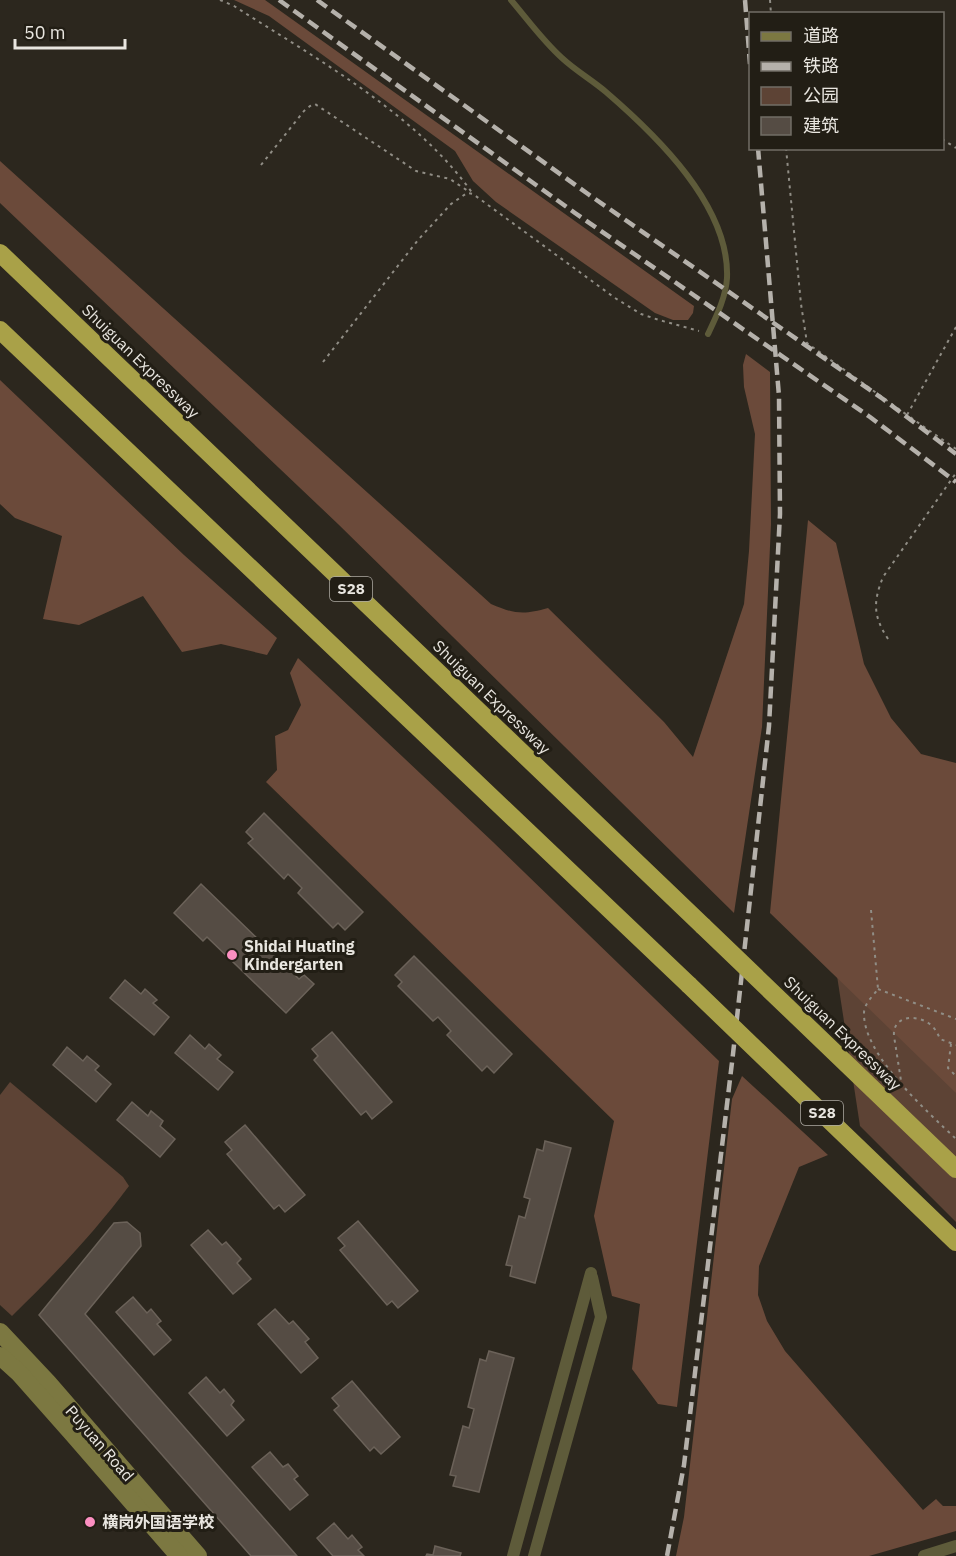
<svg xmlns="http://www.w3.org/2000/svg" width="956" height="1556" font-family="'IBM Plex Sans','Noto Sans SC',sans-serif">
  <rect width="100%" height="100%" fill="#2c271e"/>
  <g fill="#5d4335">
    <path d="M832 943 956 1053V1222L860 1126Z"/>
    <path d="M10 1082 123 1177 129 1186C94 1233 54 1275 12 1316L0 1305V1095Z"/>
  </g>
  <g fill="#6b4a3a">
    <path d="M234 0H265L694 306 693 313 688 320H673L655 313 496 202 473 181 455 151 269 16Z"/>
    <path d="M0 161 491 604C514 614 524 615 548 608L664 722 693 757 744 604 749 551 755 434 744 387 743 365 746 354 770 372 771 524 762 727 734 913 338 524 0 203Z"/>
    <path d="M0 380 184 555 277 638 267 655 221 644 182 652 143 596 79 625 43 619 62 536 15 518 0 504Z"/>
    <path d="M808 520 836 543 864 664 891 718 921 754 956 763V1093L770 913Z"/>
    <path d="M298 658 493 842 719 1061 677 1407 658 1404 632 1369 640 1304 612 1296 594 1216 614 1121 266 782 277 770 275 736 288 730 301 705 290 673Z"/>
    <path d="M742 1076 828 1155 799 1167 759 1266 758 1295 767 1321 785 1351 923 1510 936 1499 943 1506H956V1531L869 1556H676L684 1517 732 1099Z"/>
  </g>
  <g fill="#554c44" stroke="#6b6259" stroke-width="1.5">
    <path d="M264 813 363 912 345 930 338 923 333 928 298 893 302 888 288 874 284 879 248 843 253 839 246 832Z"/>
    <path d="M201 884 299 979 304 975 314 984 286 1013 207 937 203 941 174 913Z"/>
    <path d="M414 956 512 1054 494 1073 487 1066 482 1071 447 1035 451 1031 438 1017 433 1021 398 986 402 982 395 975Z"/>
    <path d="M125 980 141 994 145 989 157 1000 153 1003 169 1017 154 1035 110 998Z"/>
    <path d="M332 1032 392 1102 372 1119 366 1111 361 1115 314 1060 318 1056 312 1049Z"/>
    <path d="M190 1035 205 1049 209 1044 221 1055 217 1059 233 1072 218 1090 175 1053Z"/>
    <path d="M67 1047 83 1061 87 1056 99 1066 95 1070 111 1084 96 1102 53 1065Z"/>
    <path d="M132 1102 148 1116 151 1111 163 1121 160 1126 175 1139 160 1157 117 1120Z"/>
    <path d="M245 1125 305 1195 285 1212 279 1205 274 1209 227 1154 232 1150 225 1142Z"/>
    <path d="M545 1141 571 1148 535 1283 510 1276 512 1266 506 1265 519 1216 525 1218 530 1199 524 1197 537 1149 543 1151Z"/>
    <path d="M358 1221 418 1291 398 1308 392 1301 387 1305 340 1250 345 1246 338 1238Z"/>
    <path d="M127 1222 140 1233 141 1246 85 1314 297 1556H251L39 1315 114 1223Z"/>
    <path d="M208 1230 222 1245 226 1242 241 1259 237 1263 251 1279 233 1294 191 1245Z"/>
    <path d="M133 1297 147 1313 151 1309 161 1321 157 1324 171 1340 154 1355 116 1312Z"/>
    <path d="M275 1309 289 1324 293 1321 309 1339 305 1342 318 1358 301 1373 258 1324Z"/>
    <path d="M489 1351 514 1358 479 1492 453 1486 456 1476 450 1475 463 1426 469 1428 474 1409 468 1407 480 1359 486 1361Z"/>
    <path d="M206 1377 220 1393 224 1389 234 1401 231 1405 244 1420 227 1436 189 1393Z"/>
    <path d="M352 1381 400 1437 381 1454 374 1447 370 1451 334 1410 339 1406 332 1398Z"/>
    <path d="M270 1452 283 1467 288 1464 298 1476 294 1479 308 1495 290 1510 252 1467Z"/>
    <path d="M334 1523 348 1539 352 1535 362 1547 358 1550 364 1556H333L317 1538Z"/>
    <path d="M435 1546 461 1553 460 1556H426L427 1554 433 1555Z"/>
  </g>
  <g fill="none" stroke-linecap="round" stroke-linejoin="round">
    <g stroke="#908d85" stroke-width="2" stroke-dasharray="3 4.5" stroke-linecap="butt">
      <path d="M220 0 234 6C315 58 417 114 473 194"/>
      <path d="M770 0 771 14"/>
      <path d="M942 139 956 148"/>
      <path d="M786 148 801 304 807 343 907 415"/>
      <path d="M261 165 304 111 310 106 315 104 416 171 450 179 468 191"/>
      <path d="M956 327 907 415 956 449"/>
      <path d="M323 362 418 240 451 204 467 193 473 194 615 298 641 314 659 320 699 331"/>
      <path d="M888 639C873 616 873 602 883 577L956 473"/>
      <path d="M871 910 878 989C873 996 864 1004 864 1013 863 1055 927 1111 956 1139"/>
      <path d="M878 989 956 1019"/>
      <path d="M951 1044 948 1068 956 1076"/>
      <path d="M902 1087 894 1036C892 1014 920 1014 932 1026 936 1030 938 1034 940 1039L956 1045"/>
    </g>
    <path stroke="#5e5b3a" stroke-width="6" d="M511 0C528 20 543 41 562 58 576 71 592 80 606 92 656 135 730 206 727 278 726 297 716 317 708 334"/>
    <g stroke="#5e5b3a" stroke-width="12">
      <path d="M513 1556 591 1273"/>
      <path d="M534 1556 601 1317 592 1277"/>
      <path d="M924 1556 956 1546"/>
    </g>
    <g stroke="#7c7841" stroke-width="18">
      <path d="M0 1332 48 1383 198 1556"/>
      <path d="M0 1356 19 1373 73 1434 179 1556"/>
    </g>
    <g stroke="#a9a148" stroke-width="18">
      <path d="M0 253 703 926"/>
      <path d="M0 330 689 985"/>
    </g>
    <g stroke="#b5b1ab" stroke-width="4.5" stroke-dasharray="12 6" stroke-linecap="butt">
      <path d="M279 0 575 213 870 417 956 482"/>
      <path d="M317 0 588 194 883 399 956 454"/>
      <path d="M745 0 750 64"/>
      <path d="M667 1556 684 1465 733 1054 769 726 780 514 779 396 758 148"/>
    </g>
    <g stroke="#a9a148" stroke-width="18">
      <path d="M703 926 956 1169"/>
      <path d="M689 985 956 1242"/>
    </g>
  </g>
  <g fill="#fc8fc1" stroke="#221e15" stroke-width="2">
    <circle cx="232" cy="955" r="6"/>
    <circle cx="90" cy="1522" r="6"/>
  </g>
  <g text-anchor="middle" stroke-width="6" stroke-linejoin="round" paint-order="stroke">
    <g fill="#221e15" stroke="#adaaa3" stroke-width="1.5">
      <rect x="330" y="577" width="42" height="24" rx="4.5"/>
      <rect x="801" y="1101" width="42" height="24" rx="4.5"/>
    </g>
    <g font-size="15" font-weight="bold" fill="#e9e6e0">
      <text x="351" y="594">S28</text>
      <text x="822" y="1118">S28</text>
    </g>
    <g font-size="16" fill="#e9e6e0" stroke="#221e15">
      <text transform="translate(141 361) rotate(44)" y="6">Shuiguan Expressway</text>
      <text transform="translate(492 697) rotate(44)" y="6">Shuiguan Expressway</text>
      <text transform="translate(843 1033) rotate(44)" y="6">Shuiguan Expressway</text>
      <text transform="translate(100 1443) rotate(49)" y="6">Puyuan Road</text>
    </g>
    <g font-size="16" font-weight="bold" fill="#e9e6e0" stroke="#221e15" text-anchor="start">
      <text x="244" y="952">Shidai Huating<tspan x="244" dy="18">Kindergarten</tspan></text>
      <text x="102" y="1528">横岗外国语学校</text>
    </g>
  </g>
  <rect x="749" y="12" width="195" height="138" fill="#221e15" stroke="#726e66" stroke-width="1.5"/>
  <rect x="761" y="32" width="30" height="9" fill="#7c7841" stroke="#726e66" stroke-width="1.5"/>
  <text x="803" y="42" font-size="18" fill="#e9e6e0">道路</text>
  <rect x="761" y="62" width="30" height="9" fill="#b5b1ab" stroke="#726e66" stroke-width="1.5"/>
  <text x="803" y="72" font-size="18" fill="#e9e6e0">铁路</text>
  <rect x="761" y="87" width="30" height="18" fill="#5d4335" stroke="#726e66" stroke-width="1.5"/>
  <text x="803" y="102" font-size="18" fill="#e9e6e0">公园</text>
  <rect x="761" y="117" width="30" height="18" fill="#554c44" stroke="#726e66" stroke-width="1.5"/>
  <text x="803" y="132" font-size="18" fill="#e9e6e0">建筑</text>
  <path d="M15 39v9h110v-9" fill="none" stroke="#e9e6e0" stroke-width="3"/>
  <text x="24" y="39" font-size="18" fill="#e9e6e0" stroke="#221e15" stroke-width="4.5" paint-order="stroke">50 m</text>
</svg>
